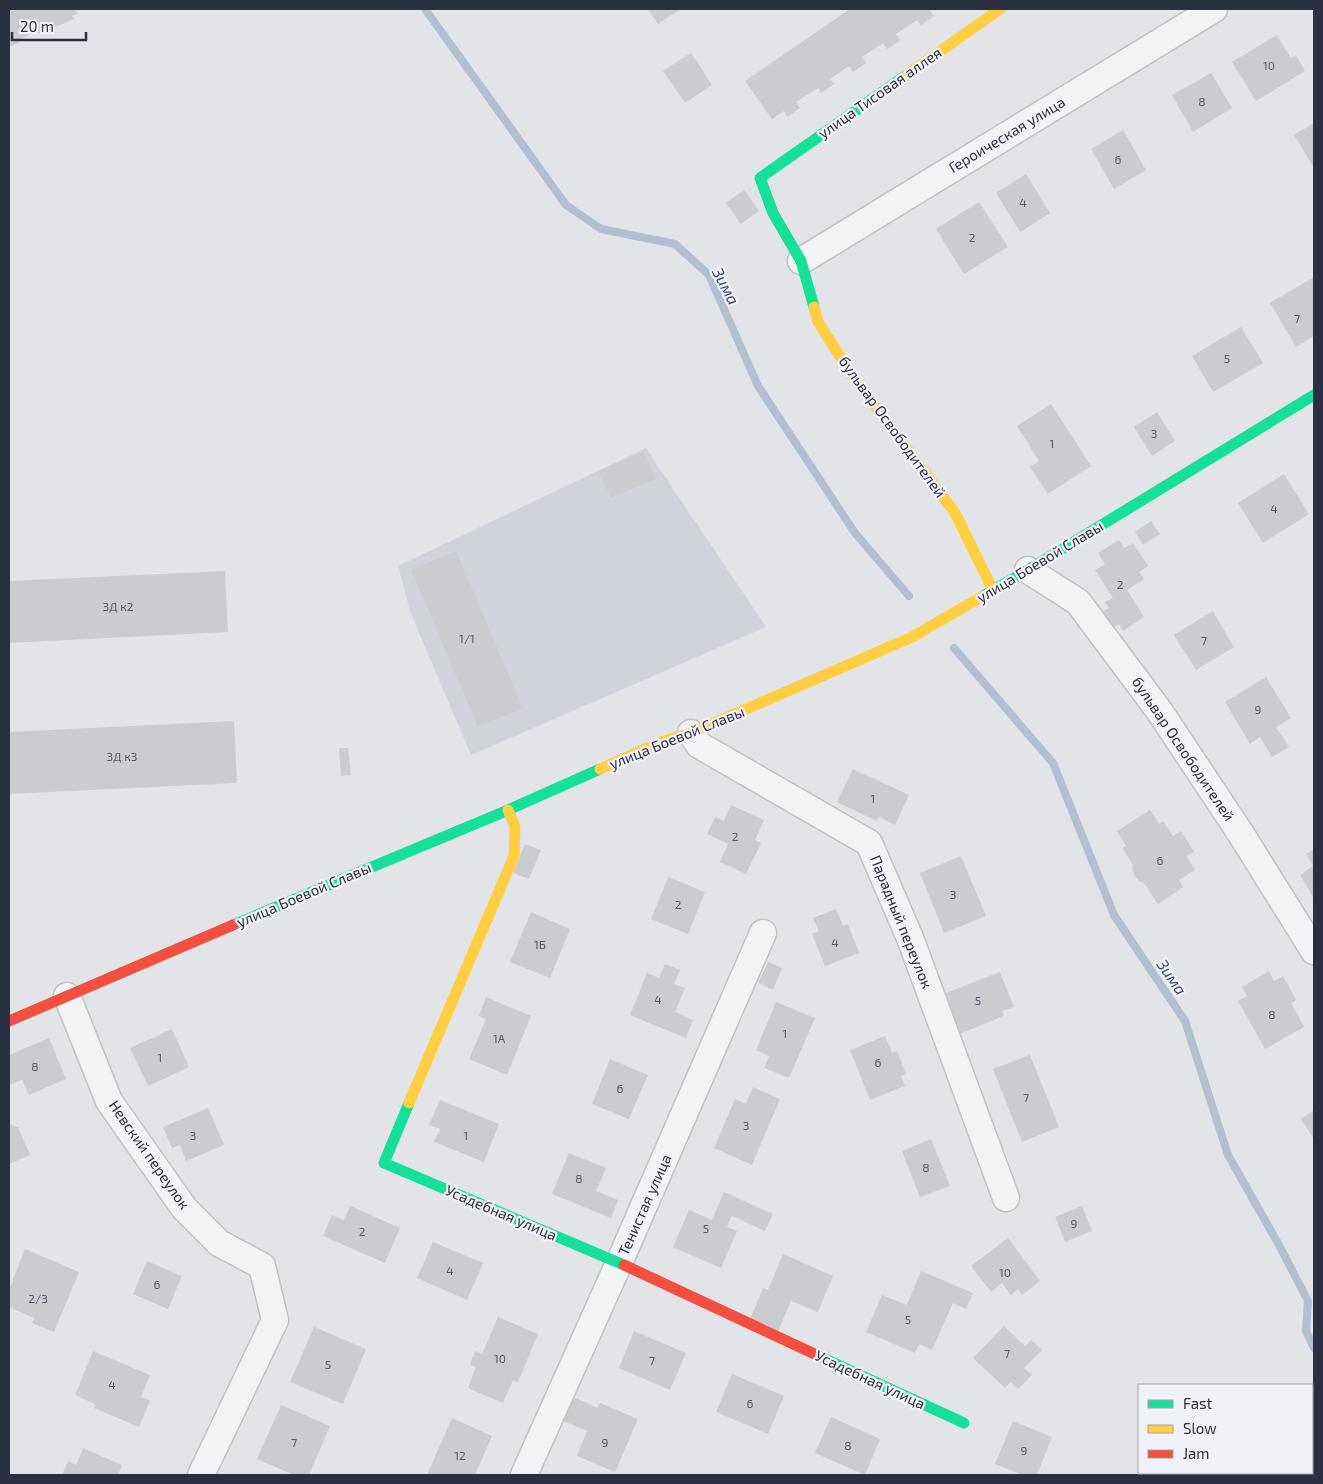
<svg xmlns="http://www.w3.org/2000/svg" width="1323" height="1484" font-family="'Exo 2',sans-serif">
  <rect width="100%" height="100%" fill="#e3e4e7"/>
  <path fill="#d1d3da" d="M646 448 766 627 471 755 411 614 398 566Z"/>
  <g fill="none" stroke-linecap="round" stroke-linejoin="round">
    <g stroke="#b2bed2" stroke-width="8">
      <path d="M425 9 566 205 601 229 675 244 709 275 758 386 855 533 909 596"/>
      <path d="M954 648 1053 763 1114 915 1185 1021 1228 1155 1279 1245 1308 1301 1306 1331 1314 1348"/>
    </g>
  </g>
  <g fill="#cbcccf">
    <path d="M9 9H75L77 14 72 16 74 19 39 34 38 31 18 40 19 43 9 47Z"/>
    <path d="M648 9H681L658 24Z"/>
    <path d="M850 9H933L930 11 934 16 921 25 917 20 896 34 901 40 887 49 883 43 862 57 866 63 853 72 849 66 830 79 834 84 821 93 818 88 796 102 800 108 787 117 784 111 772 119 745 81Z"/>
    <path d="M1277 35 1291 58 1296 55 1305 71 1256 101 1232 62Z"/>
    <path d="M691 53 712 85 685 103 663 71Z"/>
    <path d="M1211 73 1232 108 1193 132 1172 95Z"/>
    <path d="M1314 123V168L1294 135Z"/>
    <path d="M1123 130 1146 170 1114 189 1091 149Z"/>
    <path d="M1026 174 1050 213 1020 232 996 193Z"/>
    <path d="M744 190 759 211 741 224 726 203Z"/>
    <path d="M979 202 1008 247 964 274 936 229Z"/>
    <path d="M1314 277V336L1296 347 1270 303Z"/>
    <path d="M1241 327 1263 363 1213 392 1192 356Z"/>
    <path d="M1051 404 1091 466 1048 494 1030 467 1039 461 1017 426Z"/>
    <path d="M1157 412 1175 441 1152 456 1134 427Z"/>
    <path d="M644 452 656 479 611 498 599 471Z"/>
    <path d="M1284 474 1309 514 1263 543 1238 503Z"/>
    <path d="M1151 521 1160 534 1143 545 1135 532Z"/>
    <path d="M1119 540 1124 548 1133 543 1148 566 1139 572 1144 579 1127 590 1144 617 1123 631 1119 624 1112 628 1102 612 1109 608 1105 602 1113 598 1095 570 1105 564 1098 553Z"/>
    <path d="M456 551 523 708 478 727 411 570Z"/>
    <path d="M225 571 228 632 9 643V581Z"/>
    <path d="M1213 611 1234 647 1196 670 1174 635Z"/>
    <path d="M1266 677 1291 718 1276 727 1289 747 1272 757 1260 737 1250 744 1225 702Z"/>
    <path d="M234 721 237 783 9 794V732Z"/>
    <path d="M339 748H348L351 775 341 776Z"/>
    <path d="M853 769 909 795 895 825 879 817 877 821 837 802Z"/>
    <path d="M731 805 764 820 755 840 761 843 746 874 720 862 728 844 707 834 715 817 724 821Z"/>
    <path d="M1150 810 1159 824 1163 821 1173 836 1181 831 1194 852 1186 856 1195 870 1179 880 1183 887 1158 904 1144 883 1140 882 1135 876 1132 869 1133 865 1122 848 1126 846 1117 831Z"/>
    <path d="M525 844 541 850 529 879 513 873Z"/>
    <path d="M1314 849V899L1300 875 1313 866 1306 854Z"/>
    <path d="M961 856 986 916 944 933 920 873Z"/>
    <path d="M668 877 705 892 688 934 651 919Z"/>
    <path d="M836 909 843 926 848 924 859 953 825 966 812 934 819 931 813 918Z"/>
    <path d="M531 912 570 929 550 978 510 962Z"/>
    <path d="M768 962 782 968 773 990 758 983Z"/>
    <path d="M665 964 680 970 674 984 685 988 675 1012 693 1020 686 1038 630 1015 647 973 659 978Z"/>
    <path d="M1269 971 1274 981 1283 976 1296 1000 1291 1003 1304 1027 1265 1049 1238 1001 1247 996 1242 987Z"/>
    <path d="M1000 972 1014 1007 1002 1011 1004 1016 957 1035 941 995Z"/>
    <path d="M486 997 531 1016 507 1075 469 1059 486 1019 479 1016Z"/>
    <path d="M776 1002 815 1018 789 1078 764 1068 769 1056 756 1050Z"/>
    <path d="M172 1029 189 1067 148 1086 130 1048Z"/>
    <path d="M885 1036 892 1053 897 1051 906 1074 901 1076 905 1086 870 1100 850 1050Z"/>
    <path d="M49 1038 66 1079 29 1095 22 1080 9 1085V1055Z"/>
    <path d="M1030 1055 1059 1127 1022 1142 993 1069Z"/>
    <path d="M610 1059 648 1075 629 1119 592 1104Z"/>
    <path d="M753 1087 780 1099 752 1165 714 1148 735 1099 746 1104Z"/>
    <path d="M440 1100 499 1124 484 1162 434 1142 440 1129 429 1125Z"/>
    <path d="M208 1108 224 1145 186 1161 180 1145 172 1148 163 1127Z"/>
    <path d="M1314 1110V1139L1301 1119Z"/>
    <path d="M9 1124 18 1127 30 1155 9 1164Z"/>
    <path d="M931 1139 950 1186 920 1197 902 1151Z"/>
    <path d="M569 1153 606 1168 596 1191 618 1200 611 1218 552 1194Z"/>
    <path d="M724 1192 773 1214 765 1231 732 1216 727 1227 737 1231 721 1268 673 1247 689 1210 712 1220Z"/>
    <path d="M350 1206 400 1228 385 1263 323 1236 332 1215 344 1220Z"/>
    <path d="M1082 1206 1092 1231 1065 1242 1055 1217Z"/>
    <path d="M1008 1238 1040 1281 1022 1295 1018 1289 1011 1295 1002 1283 991 1292 971 1266Z"/>
    <path d="M433 1242 483 1263 467 1300 417 1278Z"/>
    <path d="M25 1249 79 1272 54 1332 32 1323 34 1318 9 1307V1290Z"/>
    <path d="M783 1254 833 1276 818 1312 791 1301 777 1334 749 1322 763 1288 768 1290Z"/>
    <path d="M147 1261 182 1276 168 1309 133 1294Z"/>
    <path d="M921 1271 973 1293 966 1309 953 1303 932 1350 919 1344 915 1353 866 1332 882 1295 907 1305Z"/>
    <path d="M498 1317 538 1334 518 1382 513 1380 503 1403 468 1388 476 1367 470 1365 475 1351 482 1354Z"/>
    <path d="M1004 1326 1025 1346 1031 1340 1042 1350 1024 1368 1032 1375 1018 1389 1011 1382 1005 1388 973 1358Z"/>
    <path d="M314 1327 366 1349 343 1404 290 1382Z"/>
    <path d="M634 1331 686 1353 670 1390 619 1368Z"/>
    <path d="M93 1351 150 1375 141 1397 150 1401 139 1427 94 1408 95 1404 75 1395Z"/>
    <path d="M732 1374 784 1396 768 1434 716 1412Z"/>
    <path d="M571 1396 597 1408 600 1403 638 1419 615 1472 577 1456 587 1431 561 1420Z"/>
    <path d="M281 1405 330 1426 309 1475H294L257 1459Z"/>
    <path d="M831 1417 880 1439 865 1475 815 1453Z"/>
    <path d="M452 1418 492 1436 475 1475H427Z"/>
    <path d="M1013 1421 1052 1437 1037 1475H1022L995 1464Z"/>
    <path d="M83 1448 122 1465 118 1475H62L68 1461 76 1465Z"/>
  </g>
  <g fill="none" stroke-linecap="round" stroke-linejoin="round">
    <defs>
      <g id="street">
        <path d="M801 261 1214 9"/>
        <path d="M1028 570 1078 602 1160 712 1241 834 1314 951"/>
        <path d="M691 733 699 745 869 843 910 938 1006 1198"/>
        <path d="M67 996 109 1101 184 1208 219 1243 262 1266 275 1320 201 1475"/>
        <path d="M524 1475 619 1263 763 933"/>
      </g>
    </defs>
    <use href="#street" stroke="#c1c2c5" stroke-width="29"/>
    <use href="#street" stroke="#f2f3f5" stroke-width="26"/>
    <g stroke="#16e098" stroke-width="11">
      <path d="M814 307 801 261 773 213 760 178 905 76"/>
      <path d="M983 596 1028 570 1314 395"/>
      <path d="M233 925 508 810 600 769"/>
      <path d="M409 1103 384 1163 624 1265"/>
      <path d="M821 1357 964 1423"/>
    </g>
    <g stroke="#ffcf43" stroke-width="11">
      <path d="M905 76 1000 9"/>
      <path d="M814 307 818 322 852 375 955 513 993 590"/>
      <path d="M600 769 661 742 691 733 912 637 983 596"/>
      <path d="M409 1103 514 856 515 827 508 810"/>
    </g>
    <g stroke="#f24e42" stroke-width="11">
      <path d="M9 1021 233 925"/>
      <path d="M624 1265 821 1357"/>
    </g>
  </g>
  <g text-anchor="middle" stroke-width="4.5" stroke-linejoin="round" paint-order="stroke">
    <g font-size="12" fill="#535765">
      <text x="1269" y="70">10</text>
      <text x="1202" y="106">8</text>
      <text x="1118" y="164">6</text>
      <text x="1023" y="207">4</text>
      <text x="972" y="242">2</text>
      <text x="1297" y="323">7</text>
      <text x="1227" y="363">5</text>
      <text x="1154" y="438">3</text>
      <text x="1052" y="448">1</text>
      <text x="1274" y="513">4</text>
      <text x="1120" y="589">2</text>
      <text x="118" y="611">3Д к2</text>
      <text x="467" y="643">1/1</text>
      <text x="1204" y="645">7</text>
      <text x="1258" y="714">9</text>
      <text x="122" y="761">3Д к3</text>
      <text x="873" y="803">1</text>
      <text x="735" y="841">2</text>
      <text x="1160" y="865">6</text>
      <text x="953" y="899">3</text>
      <text x="678" y="909">2</text>
      <text x="835" y="947">4</text>
      <text x="540" y="949">1Б</text>
      <text x="658" y="1004">4</text>
      <text x="978" y="1005">5</text>
      <text x="1272" y="1019">8</text>
      <text x="785" y="1038">1</text>
      <text x="499" y="1043">1А</text>
      <text x="160" y="1062">1</text>
      <text x="878" y="1067">6</text>
      <text x="35" y="1071">8</text>
      <text x="620" y="1093">6</text>
      <text x="1026" y="1102">7</text>
      <text x="746" y="1130">3</text>
      <text x="193" y="1140">3</text>
      <text x="466" y="1140">1</text>
      <text x="926" y="1172">8</text>
      <text x="579" y="1183">8</text>
      <text x="1074" y="1228">9</text>
      <text x="706" y="1233">5</text>
      <text x="362" y="1236">2</text>
      <text x="450" y="1275">4</text>
      <text x="1005" y="1277">10</text>
      <text x="157" y="1289">6</text>
      <text x="38" y="1303">2/3</text>
      <text x="908" y="1324">5</text>
      <text x="1007" y="1358">7</text>
      <text x="500" y="1363">10</text>
      <text x="652" y="1365">7</text>
      <text x="328" y="1369">5</text>
      <text x="112" y="1389">4</text>
      <text x="750" y="1408">6</text>
      <text x="294" y="1447">7</text>
      <text x="605" y="1447">9</text>
      <text x="848" y="1450">8</text>
      <text x="1024" y="1455">9</text>
      <text x="460" y="1460">12</text>
    </g>
    <g font-size="15" fill="#2a2f41" stroke="#f1f2f7">
      <text transform="translate(880 93) rotate(-35)" y="5">улица Тисовая аллея</text>
      <text transform="translate(1007 135) rotate(-31)" y="5">Героическая улица</text>
      <text transform="translate(892 427) rotate(54)" y="5">бульвар Освободителей</text>
      <text transform="translate(1040 562) rotate(-31)" y="5">улица Боевой Славы</text>
      <text transform="translate(677 738) rotate(-22)" y="5">улица Боевой Славы</text>
      <text transform="translate(1183 749) rotate(56)" y="5">бульвар Освободителей</text>
      <text transform="translate(304 895) rotate(-23)" y="5">улица Боевой Славы</text>
      <text transform="translate(901 922) rotate(68)" y="5">Парадный переулок</text>
      <text transform="translate(149 1155) rotate(55)" y="5">Невский переулок</text>
      <text transform="translate(645 1205) rotate(-66)" y="5">Тенистая улица</text>
      <text transform="translate(501 1213) rotate(23)" y="5">Усадебная улица</text>
      <text transform="translate(870 1380) rotate(25)" y="5">Усадебная улица</text>
    </g>
    <g font-size="16" font-style="italic" fill="#344974" stroke="#f1f2f7">
      <text transform="translate(726 286) rotate(62)" y="6">Зима</text>
      <text transform="translate(1172 977) rotate(56)" y="6">Зима</text>
    </g>
  </g>
  <rect width="1323" height="1484" fill="none" stroke="#2a2f41" stroke-width="20"/>
  <rect x="1138" y="1384" width="175" height="90" fill="#f1f2f7" stroke="#a1a4ae"/>
  <rect x="1148" y="1400" width="25" height="8" fill="#16e098" stroke="#a1a4ae"/>
  <text x="1183" y="1409" font-size="15" fill="#2a2f41">Fast</text>
  <rect x="1148" y="1425" width="25" height="8" fill="#ffcf43" stroke="#a1a4ae"/>
  <text x="1183" y="1434" font-size="15" fill="#2a2f41">Slow</text>
  <rect x="1148" y="1450" width="25" height="8" fill="#f24e42" stroke="#a1a4ae"/>
  <text x="1183" y="1459" font-size="15" fill="#2a2f41">Jam</text>
  <path d="M12 32v8h74v-8" fill="none" stroke="#2a2f41" stroke-width="2.5"/>
  <text x="20" y="32" font-size="15" fill="#2a2f41" stroke="#f1f2f7" stroke-width="4" paint-order="stroke">20 m</text>
</svg>
